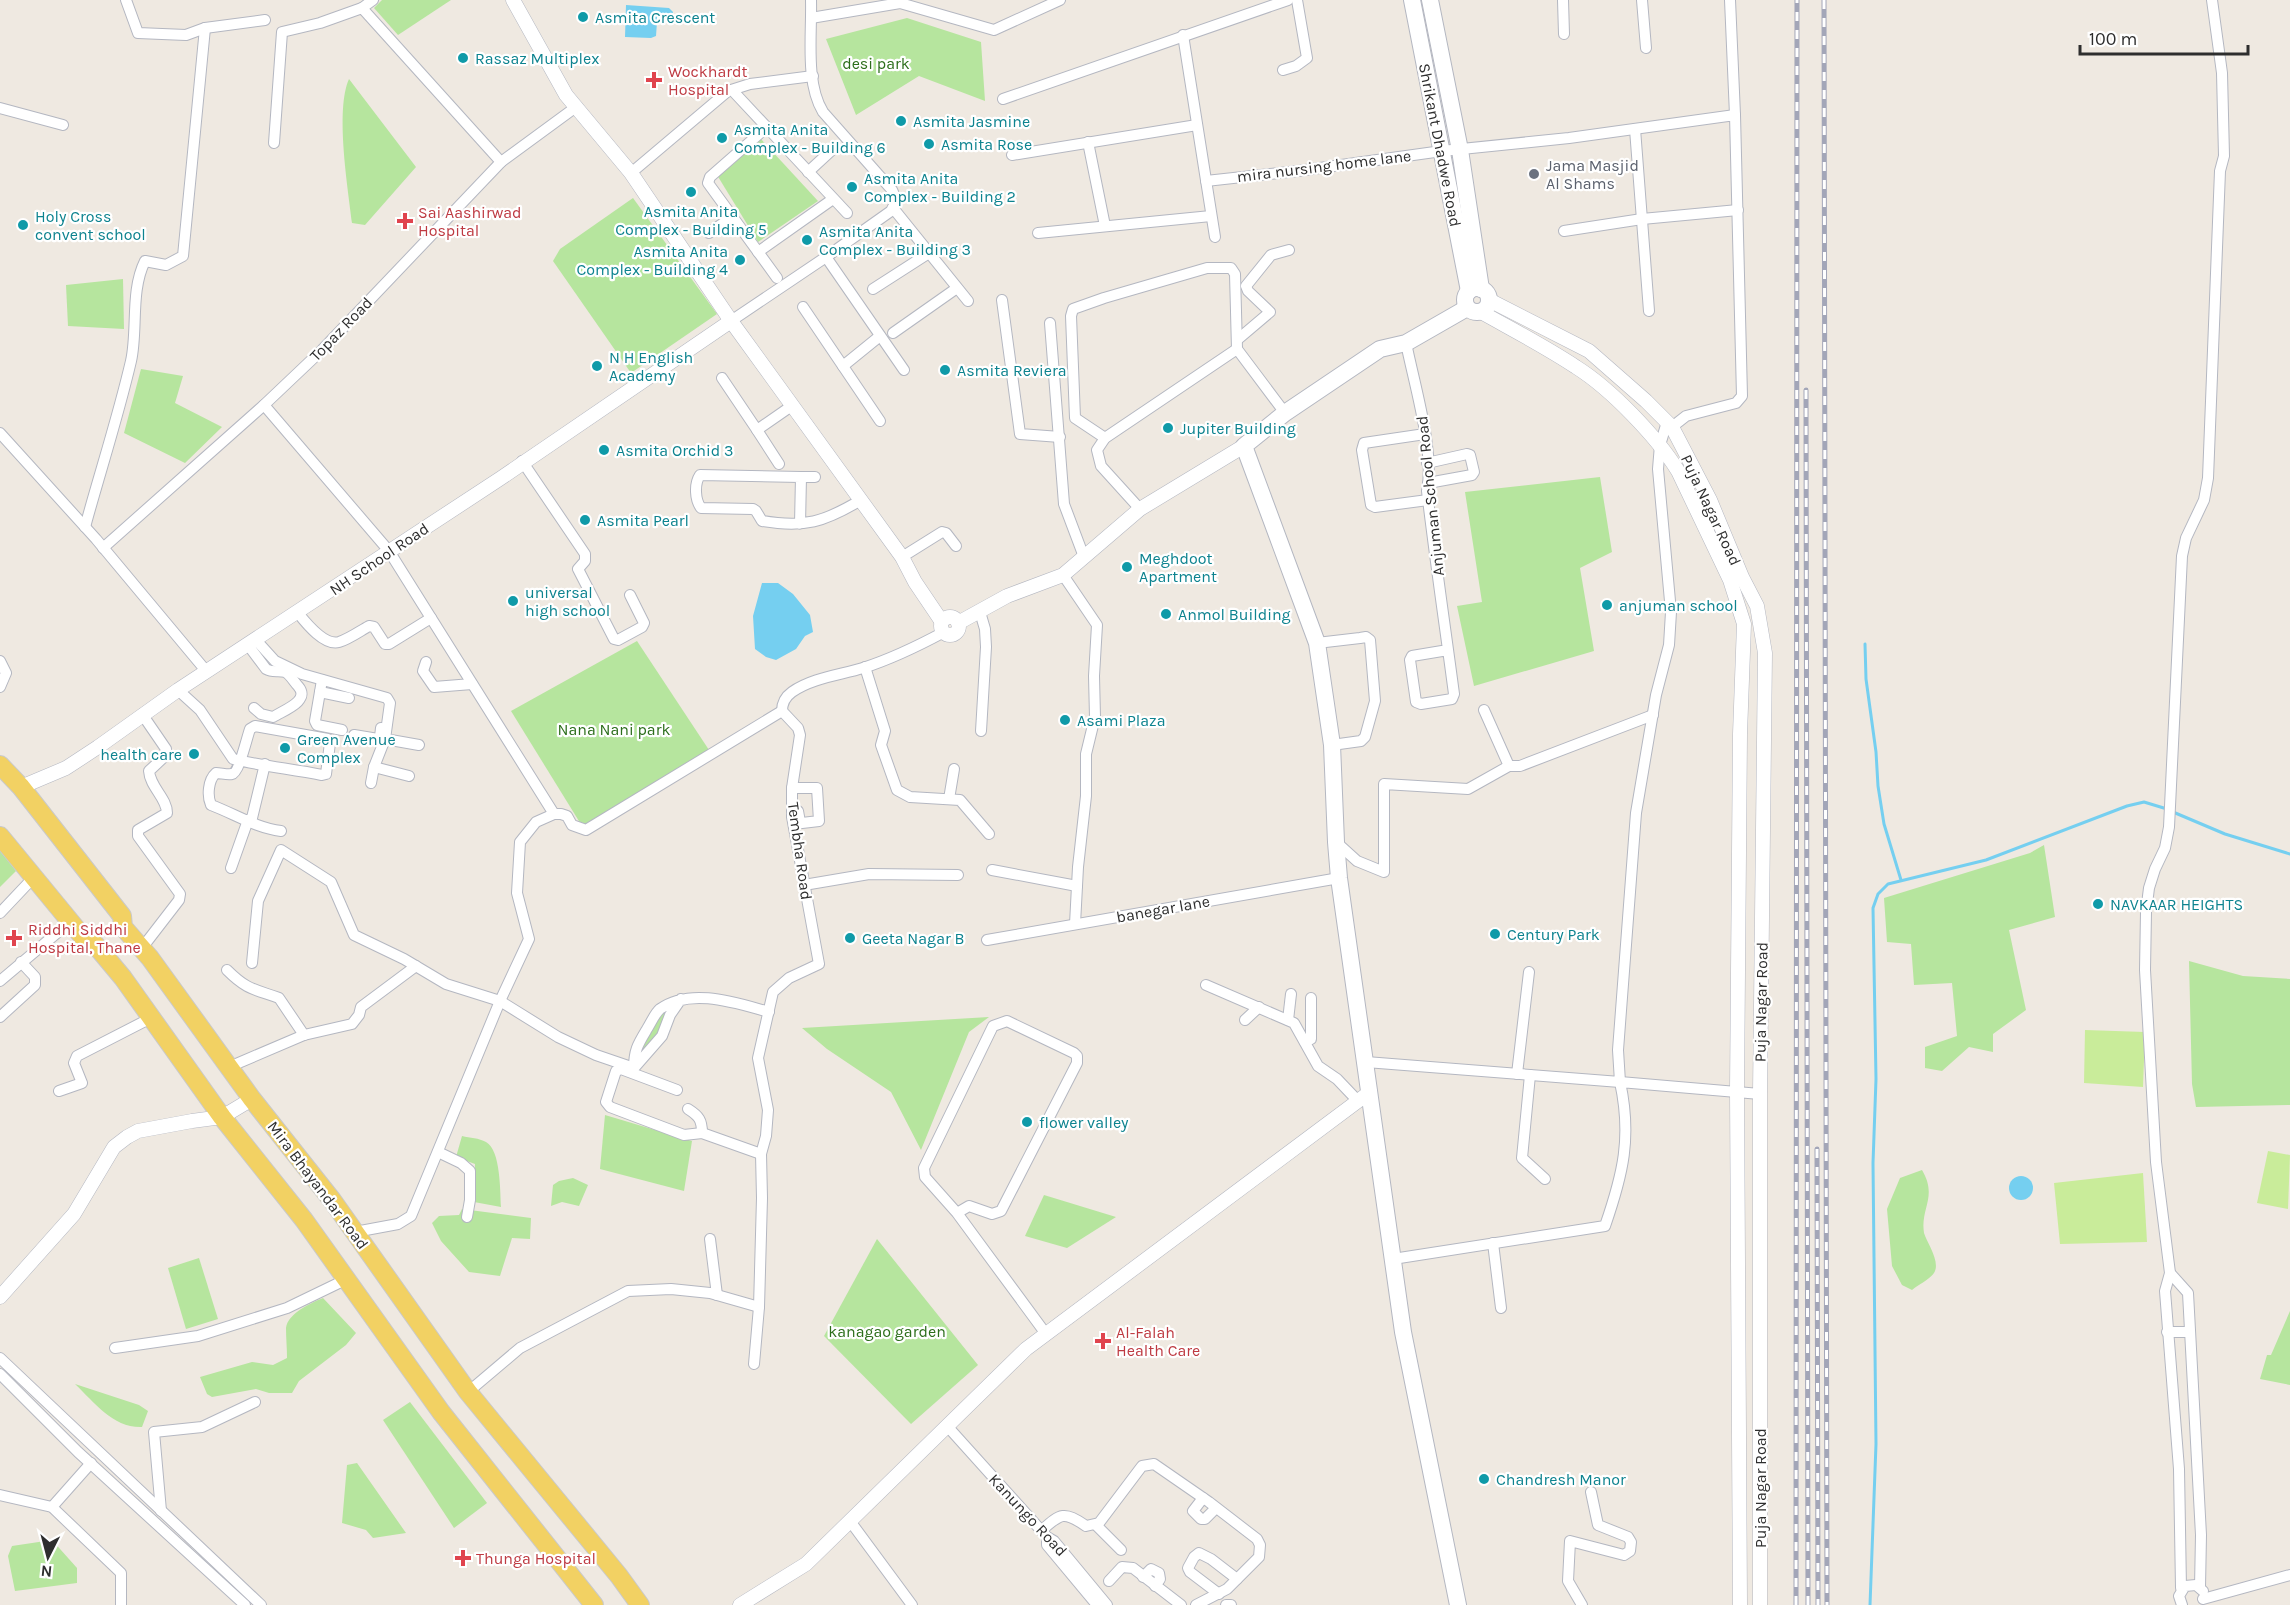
<svg xmlns="http://www.w3.org/2000/svg" width="2290" height="1605" viewBox="0 0 2290 1605" font-family="Karla,sans-serif">
  <style>
    .green { fill: #b6e59e }
    .pitch { fill: #c9ec9a }
    .water { fill: #75cff0 }
    .lines { fill: none; stroke-linecap: round; stroke-linejoin: round }
    .stream { stroke: #75cff0; stroke-width: 3 }
    .minor-casing { stroke: #b4b7c1; stroke-width: 12 }
    .tertiary-casing { stroke: #b4b7c1; stroke-width: 15 }
    .secondary-casing { stroke: #b4b7c1; stroke-width: 18 }
    .primary-casing { stroke: #c9c9c9; stroke-width: 20 }
    .minor { stroke: #fff; stroke-width: 10 }
    .tertiary { stroke: #fff; stroke-width: 14 }
    .secondary { stroke: #fff; stroke-width: 16 }
    .primary { stroke: #f2d163; stroke-width: 18 }
    .rail-casing { stroke: #a3a6b8; stroke-width: 5 }
    .rail { stroke: #fff; stroke-width: 3; stroke-dasharray: 9; stroke-linecap: butt }
    .culture-dot { fill: #0f9aa8; stroke: #fff; stroke-width: 2 }
    .health-dot { fill: #e0444e; stroke: #fff; stroke-width: 2 }
    .worship-dot { fill: #6b7280; stroke: #fff; stroke-width: 2 }
    .labels { text-anchor: middle; dominant-baseline: central; stroke-width: 4.5; stroke-linejoin: round; paint-order: stroke }
    .culture-label { font-size: 16px; fill: #0d838f; stroke: #fff; text-anchor: start }
    .park-label { font-size: 16px; fill: #2c6e1b; stroke: #fff }
    .health-label { font-size: 16px; fill: #be3a42; stroke: #fff; text-anchor: start }
    .street-label { font-size: 16px; fill: #2e2e2e; stroke: #fff }
    .worship-label { font-size: 16px; fill: #5b616d; stroke: #fff; text-anchor: start }
  </style>
  <rect width="100%" height="100%" fill="#efe9e1"/>
  <g class="green">
    <path d="M382,0H451L398,35L374,8Z"/>
    <path d="M907,18L981,42L985,101L919,76L856,115L826,39Z"/>
    <path d="M349,79L416,167L365,225L352,223C348,188 335,110 349,79Z"/>
    <path d="M760,138L818,201L758,242L717,175Z"/>
    <path d="M633,198L717,314L631,373L553,261L560,249Z"/>
    <path d="M123,279L124,329L68,326L66,285Z"/>
    <path d="M141,369L183,376L175,403L222,427L185,463L124,433Z"/>
    <path d="M1600,477L1612,552L1580,568L1594,651L1474,686L1457,606L1482,602L1465,492Z"/>
    <path d="M637,641L709,750L582,826L511,711Z"/>
    <path d="M2044,845L2055,917L2009,930L2026,1010L1993,1034V1052L1969,1047L1942,1071L1925,1068V1047L1957,1036L1952,983L1914,985L1911,944L1887,942L1884,898L2030,853Z"/>
    <path d="M0,851L16,871L0,887Z"/>
    <path d="M2189,961L2243,976L2290,979V1105L2196,1107L2192,1084Z"/>
    <path d="M681,999L662,1036L634,1068L659,1010Z"/>
    <path d="M989,1017L969,1032L921,1150L891,1092L827,1049L802,1028Z"/>
    <path d="M605,1115L692,1141L684,1191L600,1169Z"/>
    <path d="M462,1136C470,1138 479,1138 486,1142C501,1150 500,1192 501,1207L474,1202L475,1164L456,1157Z"/>
    <path d="M1922,1170C1938,1197 1920,1208 1924,1233C1927,1243 1941,1262 1934,1273C1930,1279 1918,1285 1912,1290L1902,1285L1892,1266L1887,1209L1900,1178Z"/>
    <path d="M573,1178L588,1185L579,1206L562,1202L551,1206L553,1185L559,1181Z"/>
    <path d="M1044,1195L1116,1217L1067,1248L1025,1236Z"/>
    <path d="M462,1209L531,1218L530,1239L512,1238L500,1276L469,1272L441,1241L432,1223L439,1216L459,1215Z"/>
    <path d="M877,1239L978,1365L911,1424L824,1336Z"/>
    <path d="M199,1258L218,1319L186,1329L168,1268Z"/>
    <path d="M323,1298L356,1333L346,1345L299,1381L292,1393H269L256,1389L212,1397L207,1394L200,1377L252,1362L273,1365L287,1358C287,1348 286,1338 286,1328C288,1313 311,1303 323,1298Z"/>
    <path d="M2290,1311V1385L2260,1379L2267,1355H2271Z"/>
    <path d="M75,1384L139,1405L148,1411L142,1427C113,1428 95,1403 75,1384Z"/>
    <path d="M410,1402L487,1503L454,1528L383,1420Z"/>
    <path d="M357,1463L406,1533L373,1538L366,1530L342,1523L347,1465Z"/>
    <path d="M52,1540L77,1568V1583L15,1591L8,1556L12,1546Z"/>
  </g>
  <g class="pitch">
    <path d="M2085,1030L2145,1032L2143,1087L2084,1083Z"/>
    <path d="M2268,1151L2290,1155L2288,1209L2257,1203Z"/>
    <path d="M2143,1173L2147,1242L2060,1244L2054,1183Z"/>
  </g>
  <g class="water">
    <path d="M626,5L669,8L673,12L671,21L657,22L656,36L651,38L625,37Z"/>
    <path d="M762,583H778L793,594L810,615L813,632L805,636L796,649L776,660L766,657L755,649L753,616Z"/>
    <circle cx="2021" cy="1188" r="12"/>
  </g>
  <g class="lines">
    <g class="stream">
      <path d="M1865,644L1866,679L1876,752L1878,786L1884,824L1901,880"/>
      <path d="M2173,812L2225,834L2290,854"/>
      <path d="M1870,1605L1876,1444L1873,1163L1876,1079L1873,908L1878,894L1888,884L1986,860L2127,806L2144,802L2167,809"/>
    </g>
    <defs>
      <g id="minor">
        <path d="M126,0L138,33L186,35L205,28L265,20"/>
        <path d="M1563,0L1564,34"/>
        <path d="M1642,0L1646,48"/>
        <path d="M1730,0L1735,115"/>
        <path d="M362,8L373,0"/>
        <path d="M811,18L900,3L994,30L1060,0"/>
        <path d="M1183,35L1215,237"/>
        <path d="M1283,70L1296,66L1307,58L1297,0"/>
        <path d="M732,90L847,213"/>
        <path d="M1003,99L1288,0"/>
        <path d="M0,108L63,125"/>
        <path d="M767,127L710,177L708,183L777,278"/>
        <path d="M1635,129L1649,311"/>
        <path d="M1088,142L1105,226"/>
        <path d="M274,143L282,32L320,23L362,8L501,162"/>
        <path d="M1012,155L1197,125"/>
        <path d="M808,172L834,148"/>
        <path d="M631,173L728,91L750,84L813,76"/>
        <path d="M1206,181L1298,171L1442,151L1569,138L1735,115L1742,396L1736,403L1686,416L1672,427"/>
        <path d="M893,208L968,301"/>
        <path d="M1564,231L1642,219L1738,210"/>
        <path d="M709,233L732,217"/>
        <path d="M1038,233L1211,216"/>
        <path d="M758,252L833,199"/>
        <path d="M826,257L904,370"/>
        <path d="M873,289L929,253"/>
        <path d="M1002,300L1020,434L1060,437"/>
        <path d="M803,307L880,421"/>
        <path d="M731,321L826,257L891,211C896,203 896,198 892,190L823,112C805,83 812,34 811,0"/>
        <path d="M1050,323L1064,504L1084,557"/>
        <path d="M893,333L957,288"/>
        <path d="M1237,340L1270,312L1248,291L1246,286L1271,255L1289,250"/>
        <path d="M1406,343C1414,383 1435,452 1427,491C1435,559 1445,626 1454,694L1452,699L1421,704L1416,702L1410,660L1412,656L1448,650"/>
        <path d="M843,366L880,336"/>
        <path d="M722,378L757,430L793,405"/>
        <path d="M264,405L389,551L554,814"/>
        <path d="M757,430L779,464"/>
        <path d="M0,433L96,539L207,672"/>
        <path d="M1425,434L1364,443L1362,450L1371,505L1375,507L1428,500"/>
        <path d="M1105,438L1075,418L1071,316L1073,309L1104,298L1207,268H1231L1235,274L1237,349"/>
        <path d="M522,461L585,554V561L578,569L614,639L618,640L642,627L644,623L630,595"/>
        <path d="M1427,463L1467,454L1470,455L1474,472L1472,475L1428,483"/>
        <path d="M801,477H815"/>
        <path d="M1140,509L1101,466L1097,450L1105,438L1237,349L1285,413"/>
        <path d="M800,524L801,477L700,475C694,484 695,500 701,508L753,509L756,511L762,521C805,528 824,522 861,500"/>
        <path d="M85,527C100,472 118,417 131,361C138,330 130,291 145,261L166,265L183,256L205,28"/>
        <path d="M103,548L264,405L322,350L501,162L576,107"/>
        <path d="M902,557L942,532L946,533L956,546"/>
        <path d="M1063,575L1097,625L1094,676L1095,717L1086,754V796L1078,867L1075,924"/>
        <path d="M980,612L985,629L986,647L981,731"/>
        <path d="M298,613C306,623 324,646 339,642C349,639 360,631 369,626L374,627L385,644H389L431,618"/>
        <path d="M256,640L275,661L302,674L387,698L390,703L385,739L374,767L371,783"/>
        <path d="M1317,643L1360,638L1366,637L1370,640L1375,701L1365,737L1361,741L1332,745"/>
        <path d="M248,645L266,669C273,673 278,670 285,672C290,674 294,682 298,686C311,701 284,710 273,717L261,714L254,708"/>
        <path d="M0,661L6,673L0,687"/>
        <path d="M426,662L423,671L434,687L472,684"/>
        <path d="M865,667L885,731L881,745L897,790L910,797L960,800L989,834"/>
        <path d="M322,680L315,721L317,725L342,730"/>
        <path d="M178,690L200,710L233,759C262,766 292,769 322,775L326,774L330,743L328,739L255,726L250,729C247,737 239,773 232,774C227,775 221,773 216,773C208,780 207,796 211,805C235,814 256,828 281,831"/>
        <path d="M320,692L349,698"/>
        <path d="M1484,710L1509,766H1520L1653,715"/>
        <path d="M354,735L378,739L380,737L381,728"/>
        <path d="M385,739L419,745"/>
        <path d="M374,767L409,776"/>
        <path d="M792,788H817L819,821L802,823L800,822L798,811"/>
        <path d="M949,799L954,769"/>
        <path d="M1336,842L1357,861L1384,872V784L1468,789L1509,766"/>
        <path d="M231,868L248,820L252,818L265,764"/>
        <path d="M992,870L1077,886"/>
        <path d="M804,885L869,874L958,875"/>
        <path d="M0,913L34,877"/>
        <path d="M987,940L1339,878"/>
        <path d="M142,948L179,900L180,894L138,836V830L167,813C167,798 150,787 149,771L165,756L166,749L142,714"/>
        <path d="M252,963L258,901L281,850L331,882L354,935L404,959L446,984L500,1001L558,1037L596,1055L634,1068"/>
        <path d="M227,970C247,990 254,989 279,998L304,1035"/>
        <path d="M0,981L70,922"/>
        <path d="M1206,985L1294,1023L1318,1066L1337,1079L1357,1100"/>
        <path d="M681,999L670,1015L662,1036L634,1068C634,1050 638,1044 647,1029C651,1023 655,1013 660,1009C691,987 736,1003 769,1012"/>
        <path d="M0,1017L35,985V977L21,962"/>
        <path d="M1245,1020L1259,1007"/>
        <path d="M1288,1020L1291,994"/>
        <path d="M1305,1042L1311,1039V998"/>
        <path d="M1366,1062L1620,1082L1618,1050L1636,813L1656,695L1669,645L1671,612L1658,469L1660,445L1667,422"/>
        <path d="M229,1067L304,1035L352,1024L359,1015L361,1007L416,966"/>
        <path d="M1517,1074L1529,972"/>
        <path d="M1530,1075L1522,1158L1545,1179"/>
        <path d="M677,1090L621,1069L616,1071L606,1102L610,1107L684,1135L702,1133L761,1154"/>
        <path d="M59,1091L82,1083L74,1063L77,1056L151,1018"/>
        <path d="M688,1109C699,1116 702,1120 702,1133"/>
        <path d="M438,1152L461,1163L470,1171V1200L467,1217"/>
        <path d="M957,1213L969,1206L992,1214L1001,1211L1077,1063V1056L1074,1053L1007,1021L993,1026L924,1168L925,1177L957,1213L1046,1334"/>
        <path d="M355,1232L398,1224L411,1216L500,1001L529,939L517,893L520,842L536,822L554,814H561L567,816L572,825L586,830L782,711"/>
        <path d="M710,1239L717,1295"/>
        <path d="M1493,1243L1501,1308"/>
        <path d="M1393,1259L1605,1226C1623,1174 1632,1137 1620,1082L1760,1094"/>
        <path d="M2170,1273L2188,1293L2201,1535L2200,1587"/>
        <path d="M2167,1332H2190"/>
        <path d="M115,1348L198,1336L287,1308L347,1279"/>
        <path d="M0,1358L261,1605"/>
        <path d="M754,1364L759,1307L762,1198L761,1154L766,1136L768,1110L758,1058L773,992L789,978L819,964L792,817V788L800,735L798,728L782,711C782,703 785,697 792,692C812,678 840,675 863,668C891,659 918,646 944,632"/>
        <path d="M0,1374L78,1452L245,1605"/>
        <path d="M468,1392L520,1348L628,1291L671,1289L710,1293L759,1307"/>
        <path d="M948,1427L1047,1537L1054,1541L1107,1605"/>
        <path d="M0,1495L52,1507L121,1573V1605"/>
        <path d="M1203,1498L1193,1511L1201,1519H1205L1216,1508"/>
        <path d="M52,1507L91,1463"/>
        <path d="M161,1511L154,1432L202,1427L255,1402"/>
        <path d="M850,1521L912,1605"/>
        <path d="M1096,1525L1121,1550"/>
        <path d="M1042,1530C1061,1513 1064,1511 1086,1526L1099,1523L1142,1466L1154,1464L1209,1502L1257,1539L1260,1545L1259,1557L1227,1589L1196,1605"/>
        <path d="M1047,1537V1545L1097,1605"/>
        <path d="M1143,1577L1151,1569L1159,1573L1160,1579L1155,1586"/>
        <path d="M1109,1581L1122,1567L1133,1568L1181,1605"/>
        <path d="M2181,1588L2179,1469L2165,1291L2170,1273L2156,1162L2145,970L2146,912L2149,888L2155,869L2165,848L2169,827L2182,556L2186,538L2204,500L2208,478L2220,171L2224,156L2222,73L2212,0"/>
        <path d="M1219,1594L1190,1572L1188,1568L1194,1557L1199,1553L1211,1559L1237,1579"/>
        <path d="M2203,1599L2290,1575"/>
        <path d="M1226,1605H1231"/>
        <path d="M1582,1605L1568,1581L1570,1541L1624,1555L1630,1551L1631,1542L1628,1537L1598,1525L1591,1492"/>
        <path d="M2182,1605L2179,1596L2185,1586L2196,1585L2203,1591"/>
      </g>
      <g id="tertiary">
        <path d="M513,0L566,95L631,173L731,321L902,557L915,582L942,622"/>
        <path d="M1489,300L1589,351L1646,401L1672,427L1710,500L1742,577L1757,606L1765,653L1760,1094V1605"/>
        <path d="M1481,312C1513,330 1546,347 1576,367C1611,389 1657,437 1678,471L1730,580L1744,624L1740,734L1737,1091L1740,1605"/>
        <circle cx="950" cy="626" r="9"/>
        <path d="M958,623L1007,596L1063,575L1140,509L1244,446"/>
        <path d="M21,787L66,768L98,747L178,690L501,478L731,321"/>
        <path d="M0,1297L74,1214L114,1147L127,1137L138,1131L192,1121L222,1117L252,1099"/>
        <path d="M740,1605L806,1564L1026,1349L1370,1092"/>
      </g>
      <g id="secondary">
        <path d="M1412,0L1469,291"/>
        <path d="M1430,0L1460,150L1481,289"/>
        <circle cx="1477" cy="300" r="12"/>
        <path d="M1458,1605L1403,1332L1339,878L1336,842L1332,745L1317,643L1244,446L1285,413L1380,349L1406,343L1467,308"/>
      </g>
      <g id="primary">
        <path d="M0,765L21,787L122,916L123,927L150,958L252,1099L332,1200L468,1392L619,1576L640,1605"/>
        <path d="M0,836L83,937L93,942L123,978L222,1117L304,1220L441,1412L594,1605"/>
      </g>
    </defs>
    <use href="#minor" class="minor-casing"/>
    <use href="#tertiary" class="tertiary-casing"/>
    <use href="#secondary" class="secondary-casing"/>
    <use href="#primary" class="primary-casing"/>
    <use href="#minor" class="minor"/>
    <use href="#tertiary" class="tertiary"/>
    <use href="#secondary" class="secondary"/>
    <use href="#primary" class="primary"/>
    <defs>
      <g id="rail">
        <path d="M1824,0L1827,1605"/>
        <path d="M1806,390L1808,1605"/>
        <path d="M1817,1149L1818,1605"/>
        <path d="M1796,1605L1797,0"/>
      </g>
    </defs>
    <use href="#rail" class="rail-casing"/>
    <use href="#rail" class="rail"/>
  </g>
  <g class="culture-dot">
    <circle cx="583" cy="17" r="6"/>
    <circle cx="463" cy="58" r="6"/>
    <circle cx="901" cy="121" r="6"/>
    <circle cx="722" cy="138" r="6"/>
    <circle cx="929" cy="144" r="6"/>
    <circle cx="852" cy="187" r="6"/>
    <circle cx="691" cy="192" r="6"/>
    <circle cx="23" cy="225" r="6"/>
    <circle cx="807" cy="240" r="6"/>
    <circle cx="740" cy="260" r="6"/>
    <circle cx="597" cy="366" r="6"/>
    <circle cx="945" cy="370" r="6"/>
    <circle cx="1168" cy="428" r="6"/>
    <circle cx="604" cy="450" r="6"/>
    <circle cx="585" cy="520" r="6"/>
    <circle cx="1127" cy="567" r="6"/>
    <circle cx="513" cy="601" r="6"/>
    <circle cx="1607" cy="605" r="6"/>
    <circle cx="1166" cy="614" r="6"/>
    <circle cx="1065" cy="720" r="6"/>
    <circle cx="285" cy="748" r="6"/>
    <circle cx="194" cy="754" r="6"/>
    <circle cx="2098" cy="904" r="6"/>
    <circle cx="1495" cy="934" r="6"/>
    <circle cx="850" cy="938" r="6"/>
    <circle cx="1027" cy="1122" r="6"/>
    <circle cx="1484" cy="1479" r="6"/>
  </g>
  <g class="health-dot">
    <path d="M651 71h6v6h6v6h-6v6h-6v-6h-6v-6h6z"/>
    <path d="M402 212h6v6h6v6h-6v6h-6v-6h-6v-6h6z"/>
    <path d="M11 929h6v6h6v6h-6v6h-6v-6h-6v-6h6z"/>
    <path d="M1100 1332h6v6h6v6h-6v6h-6v-6h-6v-6h6z"/>
    <path d="M460 1549h6v6h6v6h-6v6h-6v-6h-6v-6h6z"/>
  </g>
  <circle class="worship-dot" cx="1534" cy="174" r="6"/>
  <g class="labels">
    <g class="culture-label">
      <text x="595" y="17">Asmita Crescent</text>
      <text x="475" y="58">Rassaz Multiplex</text>
      <text x="913" y="121">Asmita Jasmine</text>
      <text x="734" y="129">Asmita Anita<tspan x="734" dy="18">Complex - Building 6</tspan></text>
      <text x="941" y="144">Asmita Rose</text>
      <text x="864" y="178">Asmita Anita<tspan x="864" dy="18">Complex - Building 2</tspan></text>
      <text x="691" y="211" text-anchor="middle">Asmita Anita<tspan x="691" dy="18">Complex - Building 5</tspan></text>
      <text x="35" y="216">Holy Cross<tspan x="35" dy="18">convent school</tspan></text>
      <text x="819" y="231">Asmita Anita<tspan x="819" dy="18">Complex - Building 3</tspan></text>
      <text x="728" y="251" text-anchor="end">Asmita Anita<tspan x="728" dy="18">Complex - Building 4</tspan></text>
      <text x="609" y="357">N H English<tspan x="609" dy="18">Academy</tspan></text>
      <text x="957" y="370">Asmita Reviera</text>
      <text x="1180" y="428">Jupiter Building</text>
      <text x="616" y="450">Asmita Orchid 3</text>
      <text x="597" y="520">Asmita Pearl</text>
      <text x="1139" y="558">Meghdoot<tspan x="1139" dy="18">Apartment</tspan></text>
      <text x="525" y="592">universal<tspan x="525" dy="18">high school</tspan></text>
      <text x="1619" y="605">anjuman school</text>
      <text x="1178" y="614">Anmol Building</text>
      <text x="1077" y="720">Asami Plaza</text>
      <text x="297" y="739">Green Avenue<tspan x="297" dy="18">Complex</tspan></text>
      <text x="182" y="754" text-anchor="end">health care</text>
      <text x="2110" y="904">NAVKAAR HEIGHTS</text>
      <text x="1507" y="934">Century Park</text>
      <text x="862" y="938">Geeta Nagar B</text>
      <text x="1039" y="1122">flower valley</text>
      <text x="1496" y="1479">Chandresh Manor</text>
    </g>
    <g class="park-label">
      <text x="876" y="63">desi park</text>
      <text x="614" y="729">Nana Nani park</text>
      <text x="887" y="1331">kanagao garden</text>
    </g>
    <g class="health-label">
      <text x="668" y="71">Wockhardt<tspan x="668" dy="18">Hospital</tspan></text>
      <text x="418" y="212">Sai Aashirwad<tspan x="418" dy="18">Hospital</tspan></text>
      <text x="28" y="929">Riddhi Siddhi<tspan x="28" dy="18">Hospital, Thane</tspan></text>
      <text x="1116" y="1332">Al-Falah<tspan x="1116" dy="18">Health Care</tspan></text>
      <text x="476" y="1558">Thunga Hospital</text>
    </g>
    <g class="street-label">
      <text transform="translate(1440 145) rotate(79)">Shrikant Dhadwe Road</text>
      <text transform="translate(1324 166) rotate(-7)">mira nursing home lane</text>
      <text transform="translate(341 329) rotate(-46)">Topaz Road</text>
      <text transform="translate(1430 496) rotate(-96)">Anjuman School Road</text>
      <text transform="translate(1711 510) rotate(65)">Puja Nagar Road</text>
      <text transform="translate(379 559) rotate(-34)">NH School Road</text>
      <text transform="translate(800 851) rotate(82)">Tembha Road</text>
      <text transform="translate(1163 909) rotate(-10)">banegar lane</text>
      <text transform="translate(1761 1002) rotate(-89)">Puja Nagar Road</text>
      <text transform="translate(318 1185) rotate(53)">Mira Bhayandar Road</text>
      <text transform="translate(1760 1488) rotate(-90)">Puja Nagar Road</text>
      <text transform="translate(1028 1515) rotate(47)">Kanungo Road</text>
    </g>
    <g class="worship-label">
      <text x="1546" y="165">Jama Masjid<tspan x="1546" dy="18">Al Shams</tspan></text>
    </g>
  </g>
  <g transform="translate(48 1557) rotate(186)" stroke="#ffffff" stroke-width="4.5" paint-order="stroke">
  <path d="M0-4.5L10 22L0 15L-10 22Z" fill="#2e2e2e"/>
  <text y="-9" font-size="16" font-weight="bold" text-anchor="middle" fill="#2e2e2e">N</text>
  </g>
  <path d="M2080 45v9h168v-9" fill="none" stroke="#2e2e2e" stroke-width="3"/>
  <text x="2089" y="45" font-size="18" fill="#2e2e2e" stroke="#ffffff" stroke-width="4.5" paint-order="stroke">100 m</text>
</svg>
